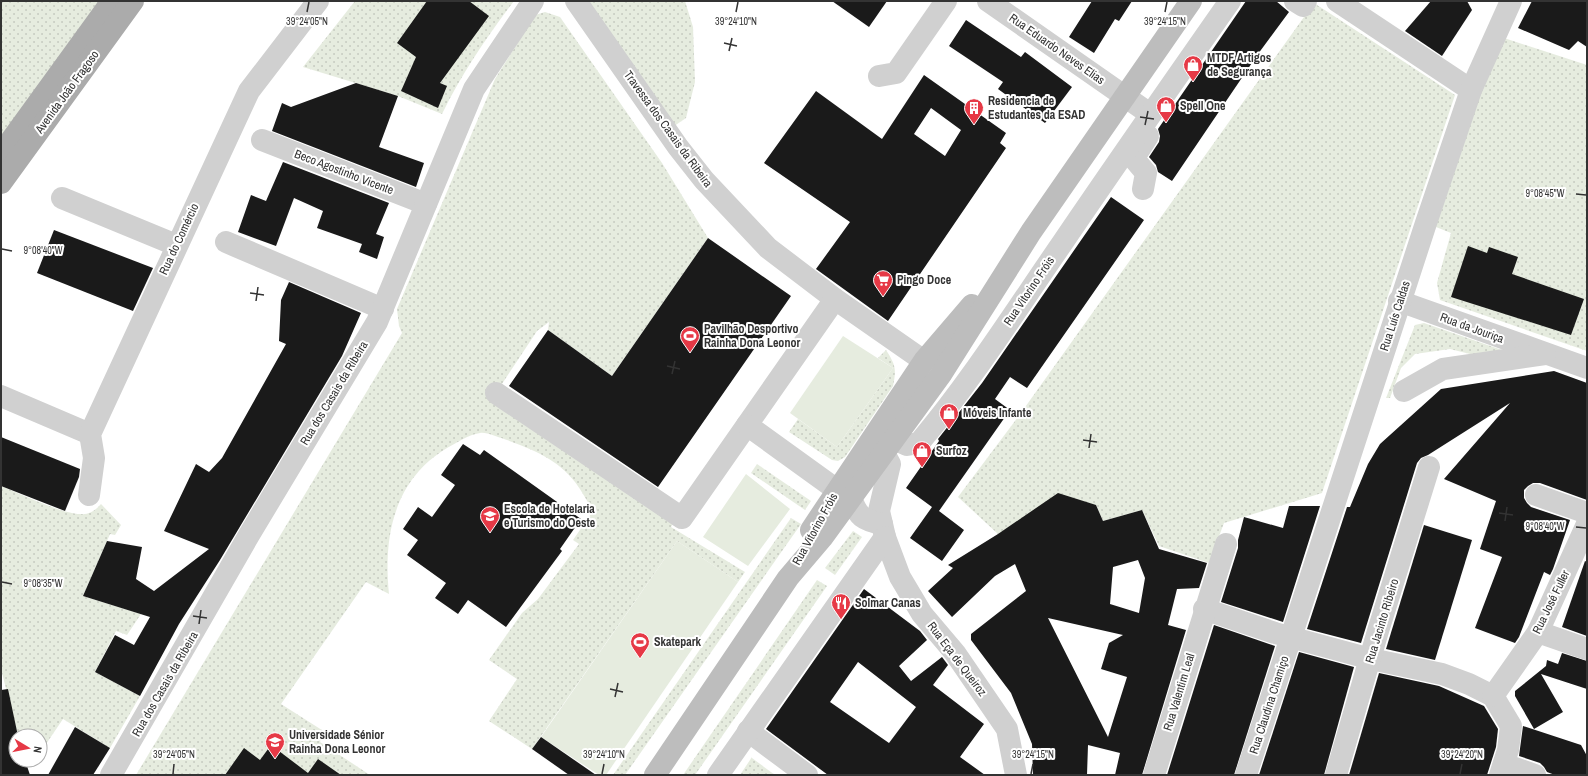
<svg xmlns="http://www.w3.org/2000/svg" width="1588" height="776" viewBox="0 0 1588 776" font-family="'Archivo Narrow',sans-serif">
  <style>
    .grass { fill: url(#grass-dots) }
    .pitch { fill: #e6ecdf }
    .building { fill: #1a1a1a; fill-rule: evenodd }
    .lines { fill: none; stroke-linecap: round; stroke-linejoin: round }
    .street { stroke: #d0d0d0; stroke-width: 22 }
    .secondary { stroke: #bdbdbd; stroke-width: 22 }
    .primary { stroke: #ababab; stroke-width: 22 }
    .ticks { fill: none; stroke: #333; stroke-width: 1.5 }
    .labels { text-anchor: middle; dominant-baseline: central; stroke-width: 4; stroke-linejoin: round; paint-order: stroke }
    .street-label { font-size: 12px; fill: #333; stroke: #fff }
    .poi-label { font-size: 12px; font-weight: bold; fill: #333; stroke: #fff; text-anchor: start }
    .ticks-label { font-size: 10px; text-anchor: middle; fill: #333; stroke: #fff; stroke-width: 4; stroke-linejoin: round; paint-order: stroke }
  </style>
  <defs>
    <pattern id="grass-dots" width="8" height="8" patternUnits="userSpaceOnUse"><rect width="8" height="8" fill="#e6ecdf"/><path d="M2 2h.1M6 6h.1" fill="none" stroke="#c6cbc0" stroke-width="1.8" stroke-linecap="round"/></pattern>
  </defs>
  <rect width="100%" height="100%" fill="#fff"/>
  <g class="grass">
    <path d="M1,1H111L1,154Z"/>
    <path d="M355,1H514C487,37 462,73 442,114L398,96L303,67Z"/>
    <path d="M576,1H685L693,27L695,82L686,118L667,131Z"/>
    <path d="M1314,3L1455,95L1322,493L1224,523L1209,563L1159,546L1142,510L1103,521L1096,505L998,534L958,497L1018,417Z"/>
    <path d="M545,12L560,17L662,163L708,238L612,376L548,330L549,322L537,331L496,393L674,522L671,527L745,572L738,582L677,541L532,749L489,721L517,679L489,660L522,613L538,599L579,544L573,540L593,511C587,501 582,491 575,482C558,459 530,448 504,439C497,437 487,432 480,433C468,435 458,442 447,448C394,480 383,536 389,594L366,582L281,704L325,732L320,742L370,775H136L402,333L399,326L397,309L495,79L535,15Z"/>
    <path d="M1504,38L1587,65V351L1440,300L1437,283L1451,233L1426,223Z"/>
    <path d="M1424,323L1502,350L1486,358L1450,349L1415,354L1401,368L1390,398H1386L1415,325Z"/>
    <path d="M886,350C895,364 897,369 893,386L845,457L838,461L832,460L789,432L798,419L837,447L893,368L878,358Z"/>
    <path d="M757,464L811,501L805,510L751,473Z"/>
    <path d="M1,486C19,493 62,514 80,514C89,515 95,511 101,504L121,525L115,535L110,534L83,596L141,614L127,635L116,631L95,672L140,696L110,748L63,719L42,750L40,747V736H18L1,669Z"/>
    <path d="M791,518L801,524L625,775H613Z"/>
    <path d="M853,531L862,537L835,575L825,568Z"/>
    <path d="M817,580L827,586L695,775H683Z"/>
    <path d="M752,757V758L775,775H740Z"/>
  </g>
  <g class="pitch">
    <path d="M843,336L893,368L837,447L790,413Z"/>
    <path d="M746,474L790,509L748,566L703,537Z"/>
    <path d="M677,541L738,582L606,775H599L541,737Z"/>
  </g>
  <g class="building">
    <path d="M427,1H469L489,16L440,83L447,86L438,108L401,91L416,57L397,43Z"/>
    <path d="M832,1H887L869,27Z"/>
    <path d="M1092,1H1132L1119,21L1115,19L1094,53L1069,37Z"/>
    <path d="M1246,1H1276L1289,12L1258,54L1172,181L1158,172L1156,165L1149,157L1159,142L1160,136L1158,129Z"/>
    <path d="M1431,1H1467L1472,10L1442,56L1405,31Z"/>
    <path d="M1532,1H1587V47L1578,41L1569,50L1518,28Z"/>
    <path d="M966,20L1021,57L1025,52L1072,87L1045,123L998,89L1003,82L949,46Z"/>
    <path d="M924,75L1006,133L1000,143L1006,148L888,321L816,269L850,222L764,163L816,91L882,139ZM931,108L961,130L945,156L914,134Z"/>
    <path d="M356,83L398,96L379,147L424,163L416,187L272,131L282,103L291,107Z"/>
    <path d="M283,162L389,203L376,234L384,237L377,259L359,252L362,244L317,228L323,211L294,198L276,246L238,232L251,195L266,201Z"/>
    <path d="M1111,197L1144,220L1027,388L1010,377L995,399L1010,410L939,511L964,530L942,561L910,538L932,507L906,488L939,441L938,439L982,383Z"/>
    <path d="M54,230L153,268L133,311L37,273Z"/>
    <path d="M708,238L791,296L658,487L509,386L548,330L612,376Z"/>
    <path d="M1468,246L1487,253L1489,247L1518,257L1512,274L1584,299L1571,335L1451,297Z"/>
    <path d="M289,282L361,313L342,356L220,560L179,624L140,696L95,672L115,635L134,645L150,617L83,596L107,541L142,547L136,579L154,591L209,549L164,531L196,464L209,472L222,458L286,344L279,341L281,300Z"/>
    <path d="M1554,371L1587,383V500L1540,483H1533L1528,486L1524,490V498L1527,503L1531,507L1570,520L1553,569L1550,575L1544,572L1519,637L1515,643L1475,628L1502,557L1480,549L1496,501L1444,479L1510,403L1428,455L1421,458L1417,463L1361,643L1307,629L1347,507H1350L1368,464L1380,444L1441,389Z"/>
    <path d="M1,437L80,469L79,477L65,511L1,486Z"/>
    <path d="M463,444L480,455L484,450L581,519L560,549L562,551L506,627L468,600L458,614L435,598L446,583L407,555L418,540L403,529L418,507L432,517L455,485L441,475Z"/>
    <path d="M1058,493L1096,505L1103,521L1142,510L1159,549L1207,563L1199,588L1177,589L1168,625L1186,630L1142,775H1115L1120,753L1088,745L1087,775H1033L1032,744L1011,693L971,640V634L1026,591L1015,564L995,576L952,617L928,591L953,568L948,565L998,534ZM1138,560L1145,578L1139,613L1110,604L1113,567ZM1048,618L1123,635L1109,643L1101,669L1127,677L1108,737Z"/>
    <path d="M1289,506H1320L1283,622L1221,602L1238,548V540L1244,517L1283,528Z"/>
    <path d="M1424,525L1472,540L1435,660L1386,649Z"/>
    <path d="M1585,561L1587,562V636L1562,627Z"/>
    <path d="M864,589L920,631L927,640L899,666L911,681L942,657L948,665L933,685L984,724L960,757L985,775H828L766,729ZM858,662L916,707L889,743L830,702Z"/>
    <path d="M1214,625L1275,646L1234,775H1167Z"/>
    <path d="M1299,652L1354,667L1324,775H1259Z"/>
    <path d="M1562,653L1587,661V689L1541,674L1563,712L1534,729L1515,696V691L1546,666L1547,660L1558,664Z"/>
    <path d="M1379,673L1439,686L1484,706L1498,729L1496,747L1487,775H1349Z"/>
    <path d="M8,689L18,736H16V760H25L30,775H1V690Z"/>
    <path d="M1523,726L1581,745L1587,756V775H1555L1547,772L1544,767L1540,763L1519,756Z"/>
    <path d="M75,727L110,748L93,775H48Z"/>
    <path d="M541,737L596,775H569L532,749Z"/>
    <path d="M271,745L308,773L318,759L341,775H225L244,748L260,760Z"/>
  </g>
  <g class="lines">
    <g class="street">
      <path d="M576,1L678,147L704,180L768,248L835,299L924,361"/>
      <path d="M988,1L1150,114"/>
      <path d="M1295,1L1303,6L1306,1"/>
      <path d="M1337,1L1471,90"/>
      <path d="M879,76L896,73L946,1"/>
      <path d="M262,140L426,204"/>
      <path d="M1143,189L1146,173L1135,160L1137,153L1148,136"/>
      <path d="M62,198L176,245"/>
      <path d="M226,242L383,309"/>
      <path d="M1399,301L1587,368"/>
      <path d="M1404,391L1443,369L1545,354"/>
      <path d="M496,393L682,518L835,299"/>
      <path d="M1,396L90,434"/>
      <path d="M747,425L837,490"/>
      <path d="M894,439L907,445L919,443C972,380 1016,310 1063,242C1118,161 1174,81 1230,1"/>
      <path d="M884,453L890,464L879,511L885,537L900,577L922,614L955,653L1007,729L1016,775"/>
      <path d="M89,495L94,458L90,434L249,91L318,1"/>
      <path d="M1536,495L1587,513"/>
      <path d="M851,498C858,517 863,520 882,524"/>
      <path d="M1204,609L1275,633L1371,659L1442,674L1469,684L1493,696L1511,726L1508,750L1500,775"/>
      <path d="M1538,632L1587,649"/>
      <path d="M1493,696L1538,632L1587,524"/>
      <path d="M748,731L807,775"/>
      <path d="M1504,764L1535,775"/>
      <path d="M111,775L249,535L377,322L474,89L533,1"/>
      <path d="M718,775L885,537"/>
      <path d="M1154,775L1226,544"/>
      <path d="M1246,775L1426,223L1471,90L1511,1"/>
      <path d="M1336,775L1378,631L1429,467"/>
    </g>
    <g class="secondary">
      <path d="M811,530L924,361L972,305"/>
      <path d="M655,775L788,578L822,538L942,373L1031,232L1191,1"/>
    </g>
    <g class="primary">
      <path d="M1,154L112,1"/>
      <path d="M1,183L133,1"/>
    </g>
  </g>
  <path class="ticks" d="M307,12L309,2M736,12L738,2M1165,12L1167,2M724,43L737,46M729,51L732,38M1140,117L1154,119M1145,125L1148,111M1576,194L1586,195M2,249L12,251M250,293L264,295M256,301L258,287M667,366L680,369M672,374L675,361M1083,440L1097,442M1089,448L1091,434M1499,513L1513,515M1505,521L1507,507M1576,527L1586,528M2,582L12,584M193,616L207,618M199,624L201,610M610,689L623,692M615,697L618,683M173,774L174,764M602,774L604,764M1031,774L1033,764M1460,774L1462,764"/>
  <defs>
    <symbol id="shop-pin" viewBox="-11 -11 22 30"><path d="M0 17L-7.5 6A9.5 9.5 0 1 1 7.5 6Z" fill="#e63946" stroke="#fff"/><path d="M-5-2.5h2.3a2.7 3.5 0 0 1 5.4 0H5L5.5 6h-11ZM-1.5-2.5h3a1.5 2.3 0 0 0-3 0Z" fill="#fff"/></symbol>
    <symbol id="building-pin" viewBox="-11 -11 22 30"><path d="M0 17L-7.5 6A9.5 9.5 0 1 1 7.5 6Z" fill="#e63946" stroke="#fff"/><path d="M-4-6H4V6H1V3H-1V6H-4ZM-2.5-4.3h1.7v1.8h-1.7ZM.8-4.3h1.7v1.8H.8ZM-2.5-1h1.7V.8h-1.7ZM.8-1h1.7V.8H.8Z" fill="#fff"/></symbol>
    <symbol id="supermarket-pin" viewBox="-11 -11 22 30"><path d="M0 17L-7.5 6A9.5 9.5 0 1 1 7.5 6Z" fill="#e63946" stroke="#fff"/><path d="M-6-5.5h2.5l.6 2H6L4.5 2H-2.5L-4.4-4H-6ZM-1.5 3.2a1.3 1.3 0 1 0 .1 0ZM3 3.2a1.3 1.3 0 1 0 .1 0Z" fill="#fff"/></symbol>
    <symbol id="stadium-pin" viewBox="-11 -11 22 30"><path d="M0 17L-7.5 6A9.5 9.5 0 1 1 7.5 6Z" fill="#e63946" stroke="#fff"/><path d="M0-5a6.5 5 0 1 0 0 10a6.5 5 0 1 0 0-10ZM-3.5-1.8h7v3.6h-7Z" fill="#fff"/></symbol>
    <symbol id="school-pin" viewBox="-11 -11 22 30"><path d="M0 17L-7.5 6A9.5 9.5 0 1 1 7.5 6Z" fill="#e63946" stroke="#fff"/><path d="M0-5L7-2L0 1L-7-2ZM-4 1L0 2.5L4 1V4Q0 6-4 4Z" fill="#fff"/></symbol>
    <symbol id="restaurant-pin" viewBox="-11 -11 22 30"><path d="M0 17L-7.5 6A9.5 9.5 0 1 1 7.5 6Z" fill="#e63946" stroke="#fff"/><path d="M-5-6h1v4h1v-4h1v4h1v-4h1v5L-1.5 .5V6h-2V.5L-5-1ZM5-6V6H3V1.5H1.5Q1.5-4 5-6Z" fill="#fff"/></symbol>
  </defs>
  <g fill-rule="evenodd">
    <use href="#shop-pin" x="1182" y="54" width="22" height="30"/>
    <use href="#shop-pin" x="1155" y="95" width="22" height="30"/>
    <use href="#building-pin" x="963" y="97" width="22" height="30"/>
    <use href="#supermarket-pin" x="872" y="269" width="22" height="30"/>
    <use href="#stadium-pin" x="679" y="325" width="22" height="30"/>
    <use href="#shop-pin" x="938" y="402" width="22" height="30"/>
    <use href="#shop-pin" x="911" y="440" width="22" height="30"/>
    <use href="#school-pin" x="479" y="505" width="22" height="30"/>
    <use href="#restaurant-pin" x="830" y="592" width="22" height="30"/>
    <use href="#stadium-pin" x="629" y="631" width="22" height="30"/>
    <use href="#school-pin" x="264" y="731" width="22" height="30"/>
  </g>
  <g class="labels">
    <g class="street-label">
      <text transform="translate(1057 49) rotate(35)">Rua Eduardo Neves Elias</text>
      <text transform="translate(67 92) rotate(-54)">Avenida João Fragoso</text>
      <text transform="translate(668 129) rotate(54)">Travessa dos Casais da Ribeira</text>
      <text transform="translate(344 172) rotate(21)">Beco Agostinho Vicente</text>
      <text transform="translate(179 239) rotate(-65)">Rua do Comércio</text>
      <text transform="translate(1029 291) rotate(-56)">Rua Vitorino Fróis</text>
      <text transform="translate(1395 316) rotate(-72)">Rua Luís Caldas</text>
      <text transform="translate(1472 328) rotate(20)">Rua da Jouriça</text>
      <text transform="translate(334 393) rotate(-59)">Rua dos Casais da Ribeira</text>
      <text transform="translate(815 529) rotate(-61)">Rua Vitorino Fróis</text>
      <text transform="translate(1551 602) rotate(-64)">Rua José Fuller</text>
      <text transform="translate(1382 621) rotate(-73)">Rua Jacinto Ribeiro</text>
      <text transform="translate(957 659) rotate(53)">Rua Eça de Queiroz</text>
      <text transform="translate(165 684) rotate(-60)">Rua dos Casais da Ribeira</text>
      <text transform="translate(1179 692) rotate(-73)">Rua Valentim Leal</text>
      <text transform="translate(1269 705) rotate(-72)">Rua Claudina Chamiço</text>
    </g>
    <g class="poi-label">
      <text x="1207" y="58">MTDF Artigos<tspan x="1207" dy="14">de Segurança</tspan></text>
      <text x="988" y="101">Residencia de<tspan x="988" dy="14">Estudantes da ESAD</tspan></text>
      <text x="1180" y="106">Spell One</text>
      <text x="897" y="280">Pingo Doce</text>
      <text x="704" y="329">Pavilhão Desportivo<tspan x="704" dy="14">Rainha Dona Leonor</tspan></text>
      <text x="963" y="413">Móveis Infante</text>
      <text x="936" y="451">Surfoz</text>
      <text x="504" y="509">Escola de Hotelaria<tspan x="504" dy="14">e Turismo do Oeste</tspan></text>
      <text x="855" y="603">Solmar Canas</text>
      <text x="654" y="642">Skatepark</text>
      <text x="289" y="735">Universidade Sénior<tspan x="289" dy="14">Rainha Dona Leonor</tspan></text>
    </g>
  </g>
  <g class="ticks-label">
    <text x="307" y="25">39°24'05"N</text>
    <text x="736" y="25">39°24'10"N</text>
    <text x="1165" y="25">39°24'15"N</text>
    <text x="1545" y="197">9°08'45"W</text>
    <text x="43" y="254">9°08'40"W</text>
    <text x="1545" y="530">9°08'40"W</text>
    <text x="43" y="587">9°08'35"W</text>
    <text x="174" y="758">39°24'05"N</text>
    <text x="604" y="758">39°24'10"N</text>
    <text x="1033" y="758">39°24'15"N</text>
    <text x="1462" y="758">39°24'20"N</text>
  </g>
  <rect width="1588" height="776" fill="none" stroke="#333333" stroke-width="4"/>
  <g transform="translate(28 748) rotate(100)"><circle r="19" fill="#ffffff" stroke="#adadad"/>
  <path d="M0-3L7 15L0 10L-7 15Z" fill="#e63946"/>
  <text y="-6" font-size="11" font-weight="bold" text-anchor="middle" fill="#333333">N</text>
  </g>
</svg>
